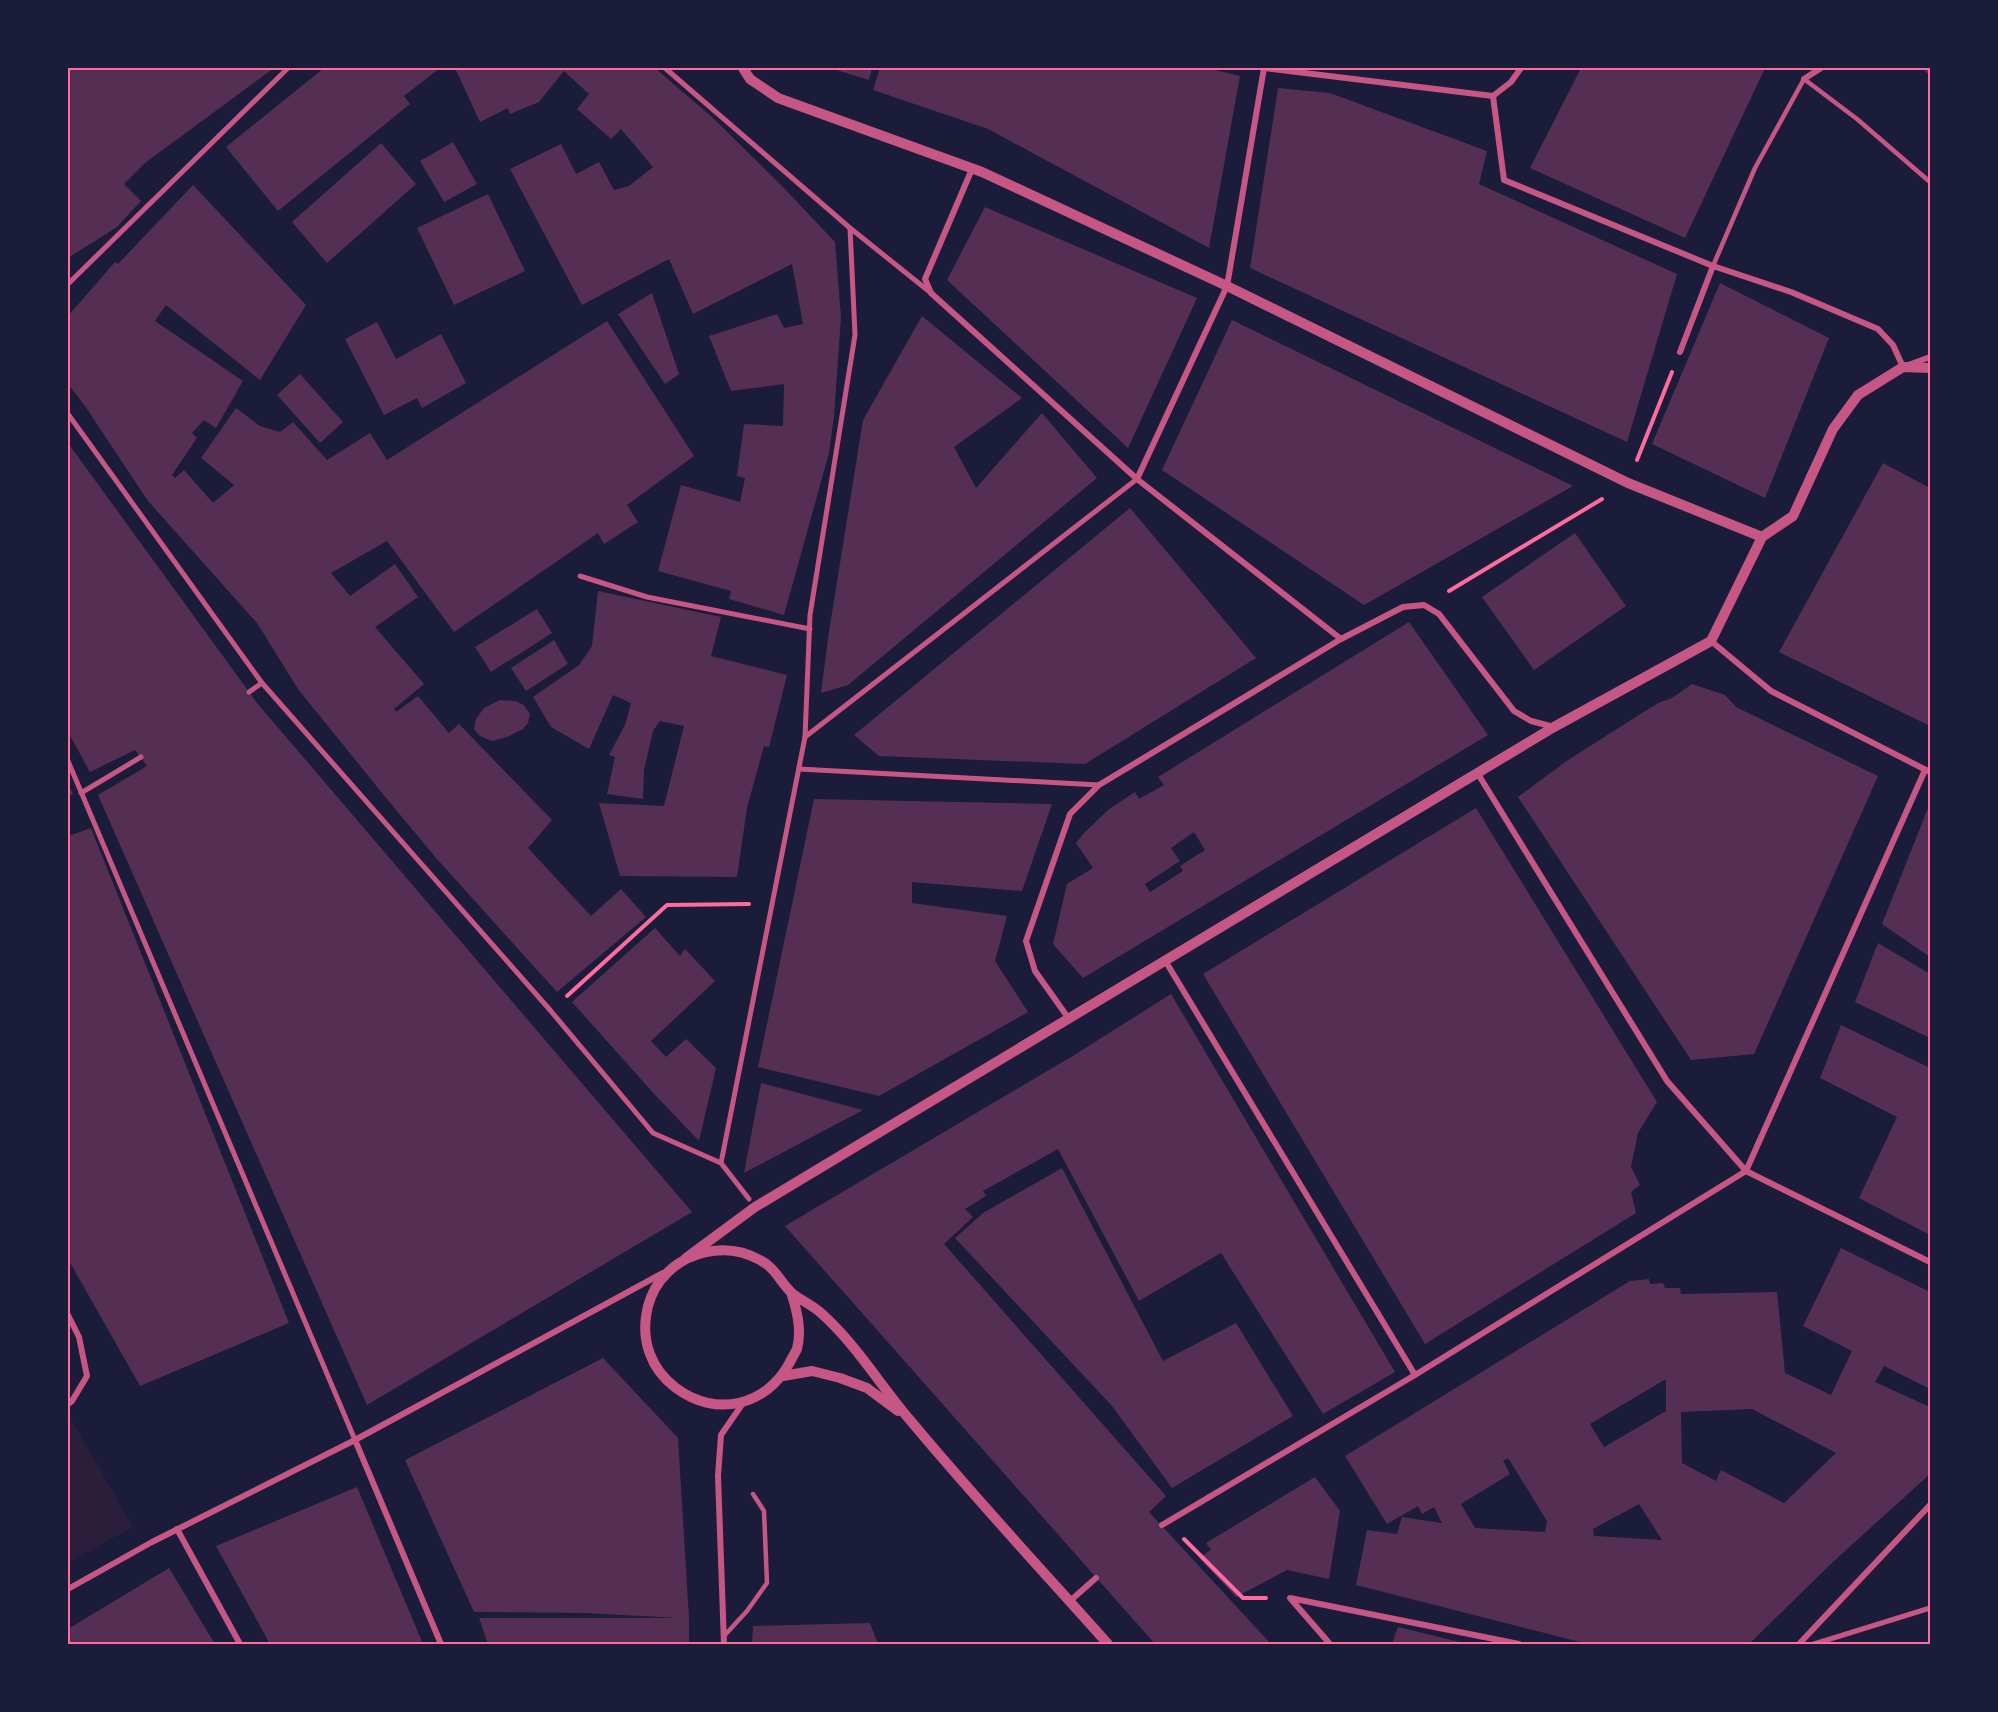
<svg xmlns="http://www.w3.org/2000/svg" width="1998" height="1712" viewBox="0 0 1998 1712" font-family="Jost,sans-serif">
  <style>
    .green { fill: #2a1e3b }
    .building { fill: #542f53; fill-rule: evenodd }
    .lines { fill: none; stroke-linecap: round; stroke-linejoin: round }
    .path { stroke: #ff6b9d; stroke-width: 4 }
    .service { stroke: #c65784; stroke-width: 4.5 }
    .pedestrian { stroke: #c65784; stroke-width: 5 }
    .minor { stroke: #c65784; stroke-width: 6 }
    .tertiary { stroke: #c65784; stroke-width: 10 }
    .neatline { fill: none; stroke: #ff6b9d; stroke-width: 2 }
  </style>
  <rect width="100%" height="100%" fill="#1b1b3a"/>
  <path class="green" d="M72,1421L133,1527L68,1563V1424Z"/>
  <g class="building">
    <path d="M68,68H274L145,163L124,184L141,201L117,227L68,258Z"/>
    <path d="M324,68H440L404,96L410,104L278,211L226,147Z"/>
    <path d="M455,68H655L712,117L782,186L835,242L841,317L834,416L829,453L784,615L729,599L731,591L658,571L681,485L740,502L745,478L737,476L744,424L783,426L784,384L731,391L709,336L777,314L784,328L803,324L792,264L693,314L669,259L582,305L510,169L561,144L576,174L599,162L614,190L629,186L653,167L621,129L611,139L577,109L589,94L564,71L539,102L510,114L508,108L480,122Z"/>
    <path d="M830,68H872L869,80Z"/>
    <path d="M880,68H1207L1240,76L1209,248L988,129L873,90Z"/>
    <path d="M1581,68H1765L1685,238L1530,168Z"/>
    <path d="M1922,68H1930V76Z"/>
    <path d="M1278,88L1330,93L1487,151L1479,184L1677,274L1627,442L1250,268Z"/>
    <path d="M453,142L477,184L444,202L420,161Z"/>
    <path d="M381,143L416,184L327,263L292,222Z"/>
    <path d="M193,185L306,305L260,380L166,305L155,321L243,381L216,428L204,420L192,433L197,438L172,475L175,478L184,470L213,503L234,485L201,458L236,408L260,426L280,432L293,422L327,460L370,433L387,460L607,321L694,456L627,505L638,522L604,544L598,533L454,632L387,541L331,573L350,596L395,564L418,597L375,627L424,684L394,709L396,712L418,696L449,733L459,724L552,820L528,848L591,916L621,889L646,917L557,992L436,858L382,793L298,689L257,623L148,501L85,406L68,384V316L115,262L118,264Z"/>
    <path d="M488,194L525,271L454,305L417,228Z"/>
    <path d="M985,207L1197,298L1128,448L947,280Z"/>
    <path d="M1720,283L1829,338L1765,498L1652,444Z"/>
    <path d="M652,293L679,374L665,384L618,314Z"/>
    <path d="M922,316L1022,398L954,447L976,488L1042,413L1097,478L848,685L821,693L828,638L863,420Z"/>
    <path d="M1232,320L1536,468L1573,486L1364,605L1162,470Z"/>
    <path d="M377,322L396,359L441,334L466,383L422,408L417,398L384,415L345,339Z"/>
    <path d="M300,374L343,422L320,443L277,395Z"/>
    <path d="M68,443L257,703L692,1212L367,1405L98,795L147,766L135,750L90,772L68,732Z"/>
    <path d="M1883,463L1930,488V726L1779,652Z"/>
    <path d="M1130,508L1256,658L1085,764L879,756L854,735Z"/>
    <path d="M1575,533L1626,606L1534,670L1482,597Z"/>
    <path d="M598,591L721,617L711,656L787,675L769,747L764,746L747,808L737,877L620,876L599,803L664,806L684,726L660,721L653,731L644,770L643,799L607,794L615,757L609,755L625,725L631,703L613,695L589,749L551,727L533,697L579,665L592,646Z"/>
    <path d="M537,609L552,633L491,672L475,647Z"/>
    <path d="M1409,622L1488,735L1083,978L1053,944L1067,884L1093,868L1076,843L1084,833L1108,810L1135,792L1139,799L1164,785L1158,777ZM1194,832L1205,850L1180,866L1183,871L1150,892L1145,884L1180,861L1171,848Z"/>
    <path d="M554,640L568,664L526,691L511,668Z"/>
    <path d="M1692,684L1725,695L1736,707L1878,776L1754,1054L1691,1060L1518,797L1568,760L1658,703L1672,698Z"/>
    <path d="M500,700L515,701L524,705L530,714L528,723L523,729L507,737L492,741L480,736L474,729L476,719L484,708Z"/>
    <path d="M68,784L73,794L68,796Z"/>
    <path d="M814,799L1052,804L1022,891L912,882V903L1007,916L995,961L1028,1012L879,1096L758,1067Z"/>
    <path d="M1930,803V957L1882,924Z"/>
    <path d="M1476,808L1657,1102L1638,1133L1631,1167L1640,1185L1631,1192L1636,1213L1425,1344L1203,974Z"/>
    <path d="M91,828L289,1323L140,1386L68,1259V836Z"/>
    <path d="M655,928L680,956L685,949L715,981L651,1041L666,1057L686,1039L716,1068L699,1141L656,1096L572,1002Z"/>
    <path d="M1878,943L1930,974V1038L1855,1002Z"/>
    <path d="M1171,994L1395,1372L1323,1414L1221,1253L1139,1301L1058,1149L983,1191L986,1196L965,1209L973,1217L944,1244L1166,1496L1149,1512L1271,1644H1155L785,1226L1071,1057Z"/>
    <path d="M1841,1025L1930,1068V1235L1859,1198L1897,1117L1820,1078Z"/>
    <path d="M761,1083L863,1110L744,1173Z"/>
    <path d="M1062,1168L1163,1361L1236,1323L1293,1416L1172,1488L1112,1406L955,1238L983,1213Z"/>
    <path d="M1841,1248L1930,1292V1389L1884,1366L1875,1382L1930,1407V1474L1835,1560L1749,1644H1588L1356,1585L1367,1530L1397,1534L1402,1517L1442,1523L1434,1507L1422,1514L1418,1506L1387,1524L1345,1456L1630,1281L1649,1279L1650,1284L1663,1283L1665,1288H1680L1681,1294L1777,1292L1785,1373L1831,1395L1852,1351L1803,1326ZM1666,1379V1411L1604,1447L1590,1424ZM1752,1409L1836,1453L1784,1503L1721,1470L1716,1481L1682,1463L1681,1412ZM1508,1458L1547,1521L1545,1532L1475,1528L1461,1504L1510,1474L1503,1461ZM1639,1504L1662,1540L1594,1536L1593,1529Z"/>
    <path d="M603,1358L678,1438L689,1618V1644H488L479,1618H678L585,1613L474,1612L405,1460Z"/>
    <path d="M1315,1477L1340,1511L1329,1579L1287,1570L1236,1597L1199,1558L1211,1550L1206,1543Z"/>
    <path d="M357,1487L423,1644H270L216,1546Z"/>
    <path d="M169,1568L215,1644H68V1629Z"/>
    <path d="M870,1623L878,1644H752L753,1626Z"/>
    <path d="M1398,1627L1468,1644H1392Z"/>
  </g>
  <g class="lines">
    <g class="path">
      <path d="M1637,460L1672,372"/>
      <path d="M1449,591L1602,499"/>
      <path d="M567,996L667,905L749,904"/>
      <path d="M1184,1539L1243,1598H1266"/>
    </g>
    <g class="service">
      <path d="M1713,266L1755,168L1804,79L1857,119L1930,182"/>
      <path d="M724,1636L747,1611L767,1583L764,1511L753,1494"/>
    </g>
    <g class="pedestrian">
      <path d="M665,68L850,228L931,293"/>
      <path d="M68,284L288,68"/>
      <path d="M68,414L262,683L550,1010L653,1133L721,1163"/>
      <path d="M580,576L647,597L810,629"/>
      <path d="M249,692L262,683"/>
      <path d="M805,737L1137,479"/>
      <path d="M68,761L355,1440"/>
      <path d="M799,769L1099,785"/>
      <path d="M81,793L141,757"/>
      <path d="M749,1199L721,1163L805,737L810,615L855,335L850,228"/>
      <path d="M1814,1644L1930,1608"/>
    </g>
    <g class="minor">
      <path d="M1264,68L1493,96"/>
      <path d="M1804,79L1821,68"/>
      <path d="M1493,96L1504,180L1713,266L1791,292L1878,329L1893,345L1903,367L1930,357"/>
      <path d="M1493,96L1511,82L1521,68"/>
      <path d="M972,169L925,279L931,293L1137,479L1341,639"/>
      <path d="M1680,352L1713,266"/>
      <path d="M1137,479L1227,286L1264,68"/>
      <path d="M1711,641L1771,691L1930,772"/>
      <path d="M1478,774L1667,1081L1746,1171L1930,1262"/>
      <path d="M1166,962L1415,1375"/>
      <path d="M1069,1019L1035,971L1026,941L1070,814L1099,785L1341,639L1403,607L1424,605L1439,614L1514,711L1531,721L1554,727"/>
      <path d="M68,1315L79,1337L87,1376L72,1401L68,1404"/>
      <path d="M355,1440L441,1644"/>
      <path d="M1162,1525L1415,1375L1746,1171L1925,770"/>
      <path d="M177,1529L240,1644"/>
      <path d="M68,1589L152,1542L355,1440L663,1273"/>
      <path d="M1070,1601L1096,1578"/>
      <path d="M724,1644L718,1476L721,1435L743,1403"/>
      <path d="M1330,1644L1290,1598L1519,1644"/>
      <path d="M1799,1644L1930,1505"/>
    </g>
    <g class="tertiary">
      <path d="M743,68L750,79L778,98L982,172L1227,286L1628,483L1762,537"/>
      <path d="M686,1258L755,1207L1554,727L1711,641L1762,537L1793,516L1833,429L1858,395L1903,367L1930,368"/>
      <path d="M791,1292C797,1311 802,1330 797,1349C795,1353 792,1358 790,1362C767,1406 716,1418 676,1388C664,1379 655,1368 650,1354C641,1331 645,1301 660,1281C683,1251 726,1241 760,1260C777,1269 780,1283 793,1294C802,1301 812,1305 821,1313C856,1344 880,1385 910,1420C974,1497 1042,1570 1108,1644"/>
      <path d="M783,1376L812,1371L840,1378L867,1388L898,1411"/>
    </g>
  </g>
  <rect width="1998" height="1712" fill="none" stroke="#1b1b3a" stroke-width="138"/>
  <rect x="69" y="69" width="1860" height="1574" class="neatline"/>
</svg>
